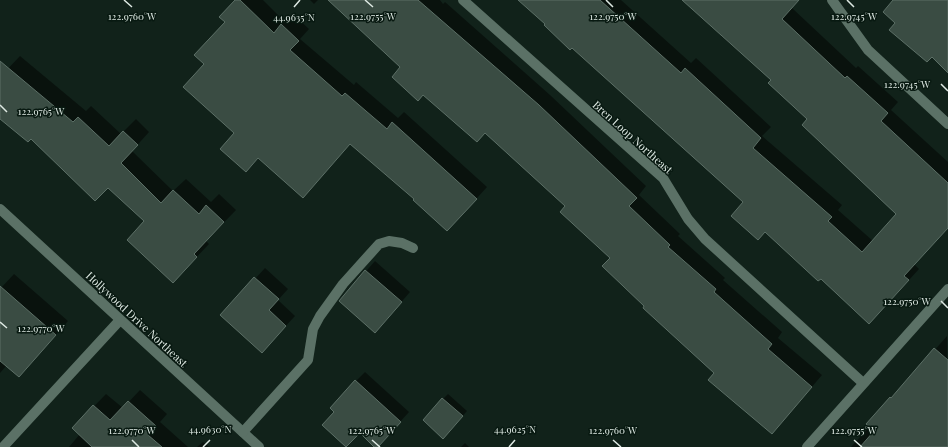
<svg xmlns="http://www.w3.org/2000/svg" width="948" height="447" viewBox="0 0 948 447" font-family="'Playfair Display',serif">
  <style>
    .shadow { fill: #0007 }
    .building { fill: #3a4c43; stroke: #5c6f66 }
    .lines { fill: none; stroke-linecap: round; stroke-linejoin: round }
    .minor { stroke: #5b7166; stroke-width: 10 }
    .ticks { fill: none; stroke: #dee9e3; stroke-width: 1.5 }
    .labels { text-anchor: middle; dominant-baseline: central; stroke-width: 3; stroke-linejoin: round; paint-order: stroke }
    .street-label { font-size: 11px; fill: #dee9e3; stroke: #081911 }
    .ticks-label { font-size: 10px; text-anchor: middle; fill: #dee9e3; stroke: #081911; stroke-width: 3; stroke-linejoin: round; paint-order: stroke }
  </style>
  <rect width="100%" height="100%" fill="#11221a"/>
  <g class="shadow">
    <path d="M237,0H263L285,22L293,14L309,29L300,39L354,85L356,82L398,118L404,112L487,187L458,219L416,199L351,143L303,197L258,157L235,133L206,64Z"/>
    <path d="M310,0H318L314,4Z"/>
    <path d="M330,0H440L443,4L445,2L550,95L646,186L639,195L680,234L678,236L725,278L723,280L782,332L778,338L822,375L782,422L716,373L646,306L611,258L566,206L486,132L402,67Z"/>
    <path d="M519,0H621L691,63L696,58L771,127L762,136L842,205L838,210L873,241L898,214L772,80L721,36L723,34L684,0H799L792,8L856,68L858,66L898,102L891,110L948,162V227L914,264L919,269L880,312L821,278L765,231L744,202Z"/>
    <path d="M20,56L86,111L91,106L121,134L136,119L149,132L132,151L173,191L186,179L211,202L219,194L236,210L206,241L209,244L173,282L145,221L108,186L0,117V77Z"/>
    <path d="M375,261L410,292L384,322L340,301Z"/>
    <path d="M265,268L288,289L278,300L295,316L271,342L222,315Z"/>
    <path d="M14,274L68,321L19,376L7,365L0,373V289Z"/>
    <path d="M947,336L948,447H851L870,426L890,398L903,386Z"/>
    <path d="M365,372L409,412L377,447L360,433L347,446L323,425L335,412L356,381Z"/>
    <path d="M140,390L167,414L160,422L188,447H69L80,434L73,428L106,394L123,408Z"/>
    <path d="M448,394L467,411L448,433L443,399Z"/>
    <path d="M203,442L209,447H197Z"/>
    <path d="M465,443L469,447H461Z"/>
  </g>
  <g class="building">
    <path d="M235,0H240L274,33L281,24L299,41L290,50L342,96L345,93L387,129L392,122L477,199L447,231L413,200L414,199L350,144L303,198L258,158L246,172L220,149L234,133L183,87L204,64L194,55L225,22L219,17Z"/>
    <path d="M328,0H418L539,105L637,198L629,206L670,245L668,247L716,289L714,292L772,344L768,349L812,387L772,434L708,380L714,373L643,308L644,306L602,266L610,258L560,212L565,206L485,133L477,142L423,95L418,101L392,77L400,67Z"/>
    <path d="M518,0H600L681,73L685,68L761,138L753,148L832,217L828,221L862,252L896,214L802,125L807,119L768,83L771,80L682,0H799L782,19L845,78L847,76L888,113L881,121L948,183V228L904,276L909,280L869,324L821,279L818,281L765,232L758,240L731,216L743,202L572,48L570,50L544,25L545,24Z"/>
    <path d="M893,0H948V73L932,57L927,62L889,30L895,23L883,12Z"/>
    <path d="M0,61L73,122L78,117L109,146L123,131L138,145L121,163L161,203L173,190L199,214L206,205L224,222L194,254L197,257L173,283L127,240L144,221L108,188L95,201L31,139L28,142L0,119Z"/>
    <path d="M365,270L402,302L375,333L339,301Z"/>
    <path d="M254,277L279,299L269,310L286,326L262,353L220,315Z"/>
    <path d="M0,286L56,335L19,377L0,361Z"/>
    <path d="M934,348L948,360V447H860L874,431L866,424L890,397L891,398Z"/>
    <path d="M355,380L401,422L378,447H374L360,433L346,447L322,425L334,412L330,408Z"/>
    <path d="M442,398L463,416L443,439L423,420Z"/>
    <path d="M128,401L156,426L148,435L162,447H92L72,428L93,405L110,420Z"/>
  </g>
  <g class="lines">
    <g class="minor">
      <path d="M463,0L663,178L688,219L705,239L863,383"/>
      <path d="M832,0L868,50L948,124"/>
      <path d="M0,209L259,447"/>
      <path d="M243,432L308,360L313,329L320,316L343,284L379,244L389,241L402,243L413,248"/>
      <path d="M3,447L120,320"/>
      <path d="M807,447L948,289"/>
    </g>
  </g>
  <path class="ticks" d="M124,0L132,7M365,0L373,7M606,0L613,7M847,0L854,7M294,7L300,0M941,84L948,91M0,105L7,112M941,301L948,308M0,322L7,328M132,440L139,447M372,440L380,447M613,440L621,447M854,440L862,447M203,447L210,440M509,447L515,440"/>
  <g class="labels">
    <g class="street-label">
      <text transform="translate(633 137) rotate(42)">Bren Loop Northeast</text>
      <text transform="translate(137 319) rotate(43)">Hollywood Drive Northeast</text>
    </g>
  </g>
  <g class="ticks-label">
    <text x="132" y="20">122.9760°W</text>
    <text x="373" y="20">122.9755°W</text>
    <text x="613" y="20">122.9750°W</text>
    <text x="854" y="20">122.9745°W</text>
    <text x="294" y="21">44.9635°N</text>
    <text x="907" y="88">122.9745°W</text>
    <text x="41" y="115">122.9765°W</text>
    <text x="907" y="305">122.9750°W</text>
    <text x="41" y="332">122.9770°W</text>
    <text x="210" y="433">44.9630°N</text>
    <text x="515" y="433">44.9625°N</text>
    <text x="132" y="434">122.9770°W</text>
    <text x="372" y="434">122.9765°W</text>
    <text x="613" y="434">122.9760°W</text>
    <text x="854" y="434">122.9755°W</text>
  </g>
</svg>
